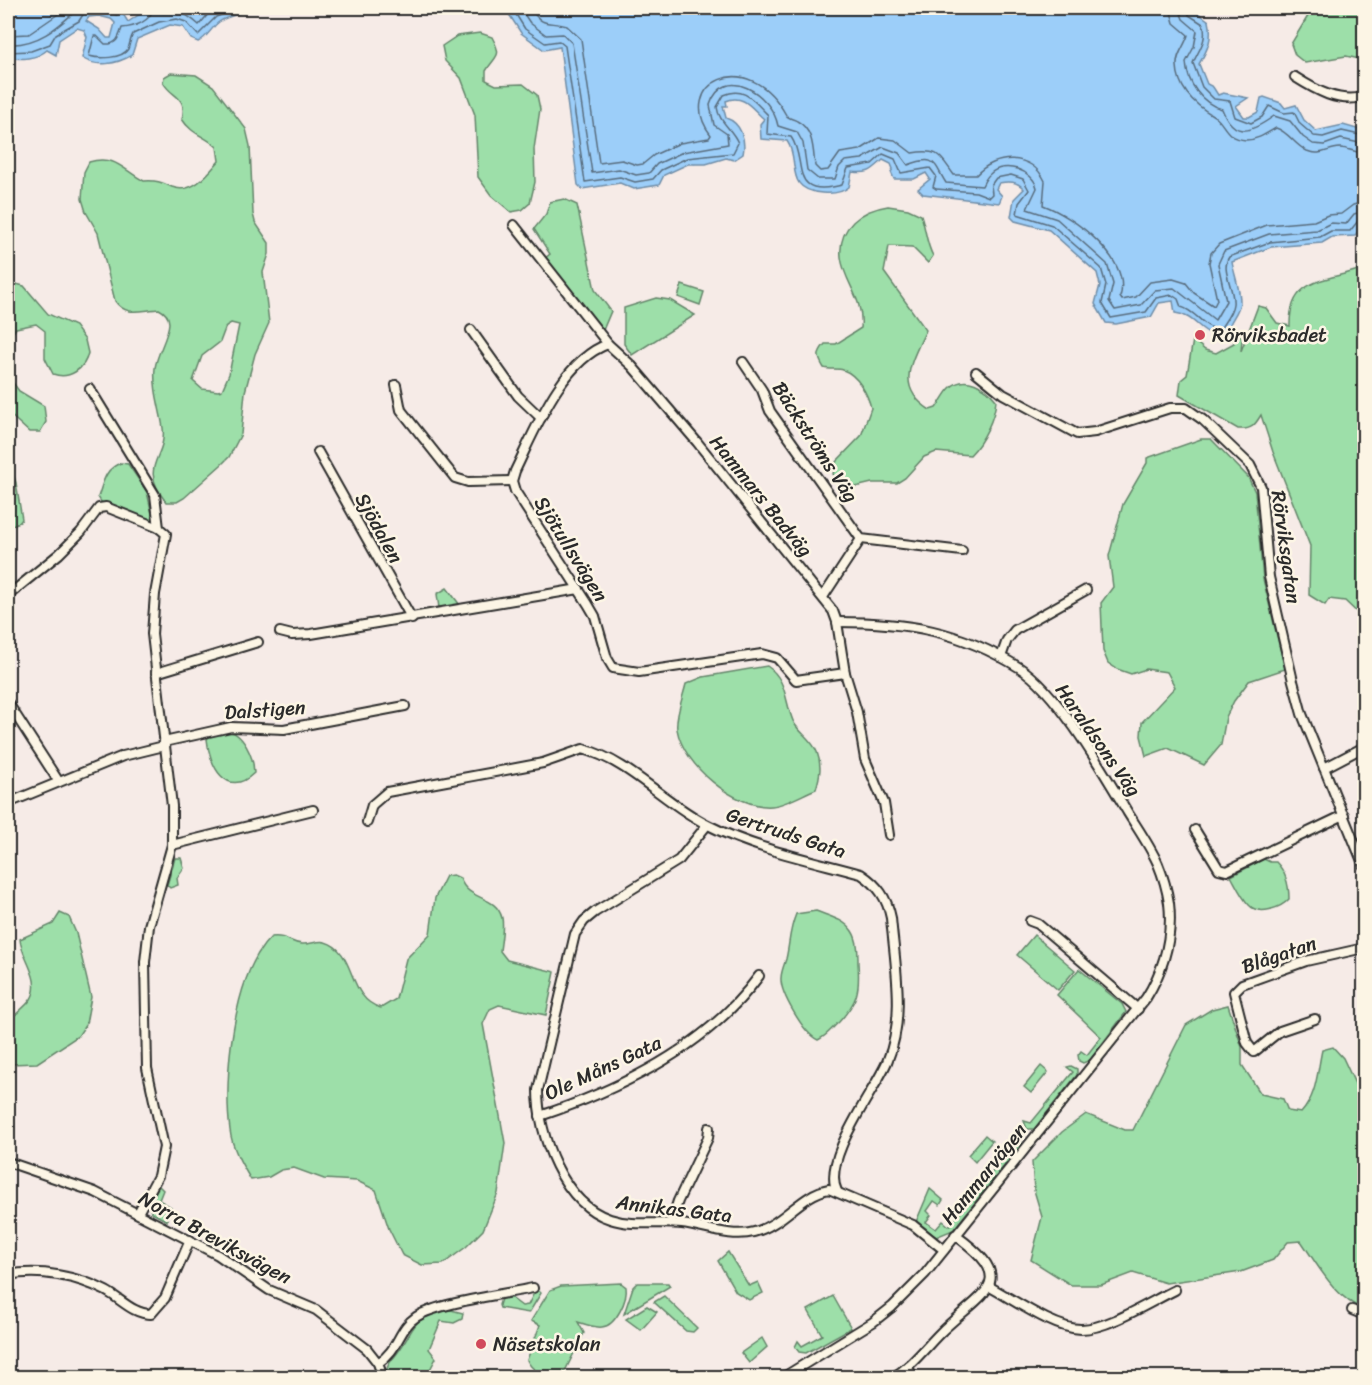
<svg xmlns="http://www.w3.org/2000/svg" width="1372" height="1385" viewBox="0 0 1372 1385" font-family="Sriracha,sans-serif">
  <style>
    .green { fill: #9ddfa9; stroke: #64856a; stroke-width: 1.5; fill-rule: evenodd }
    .water { fill: #9ccef9; stroke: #6f8da7; stroke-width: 1.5; fill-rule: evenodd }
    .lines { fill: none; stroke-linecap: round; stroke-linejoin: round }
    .shore { stroke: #586c7d; stroke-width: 1.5 }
    .minor-casing { stroke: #2b2b2b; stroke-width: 12 }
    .minor { stroke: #fcf5e5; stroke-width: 8 }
    .poi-dot { fill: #d1495b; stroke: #fcf5e5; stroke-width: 2 }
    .labels { text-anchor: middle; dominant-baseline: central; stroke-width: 5; stroke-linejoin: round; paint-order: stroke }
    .poi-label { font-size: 20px; fill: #2b2b2b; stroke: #fcf5e5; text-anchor: start }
    .street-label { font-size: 20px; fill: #2b2b2b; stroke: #fcf5e5 }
  </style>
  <rect width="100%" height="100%" fill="#f6ebe7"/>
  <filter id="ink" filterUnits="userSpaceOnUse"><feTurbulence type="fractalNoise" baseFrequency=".0167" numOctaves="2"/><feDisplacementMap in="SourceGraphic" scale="12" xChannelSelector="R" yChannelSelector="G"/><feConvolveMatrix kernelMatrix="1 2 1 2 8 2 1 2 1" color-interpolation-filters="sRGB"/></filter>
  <g filter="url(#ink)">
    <g class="green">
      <path d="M1307,8H1364V60L1346,56L1305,63L1295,55L1291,44L1308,16Z"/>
      <path d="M480,33L492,37C503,58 496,54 486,71V80L496,85L523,84L537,95L540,109L534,149L535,182L530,203L522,210L511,212L491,195L478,177L475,115L461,78L445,61L442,46L457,36Z"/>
      <path d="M171,73L196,75L213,86L246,129L250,146L253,214L255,222L269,243V254L263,272L269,323L255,354L245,392L241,434L229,457L221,465L184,498L177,502H166C137,464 167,460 163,428C160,408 153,389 155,368C157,353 168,338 169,323C169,316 165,312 159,309C141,310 126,317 115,301L98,233L86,212L82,199L84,172L89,162C115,154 124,171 144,181C156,180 161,182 172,187C192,195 208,174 219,161L217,147C205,136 191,134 182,119C188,95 171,98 163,82L164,77ZM231,323L239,325L229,374L222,390L218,391L202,389L193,381L202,356L220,342L226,326Z"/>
      <path d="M564,199L577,205L595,290L611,311L603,330L544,259L550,254L534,229L546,214L550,202Z"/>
      <path d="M888,206L908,209L921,215C926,230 926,243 933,256L928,263L912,247L889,246L884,272L926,330C912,361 894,387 930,410L936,408C941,402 944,394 950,388C965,373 986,387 996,400C995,418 983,442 970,455L936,452L924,457L905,478L897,483H872L847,489L833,474L836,462L861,436L871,408C868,395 858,375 843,370C838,368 830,370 824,368C818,358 816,354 825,344H836L861,328C864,298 844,283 841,257C838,227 861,210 888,206Z"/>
      <path d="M1364,268V619L1345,601L1329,599L1325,605L1309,595L1310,546L1273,452L1261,415C1255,425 1252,430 1238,429L1179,395L1181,380L1187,375L1193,340L1205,350L1216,353L1234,343V332L1237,329L1242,339L1241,351L1258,306L1266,308L1277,323L1290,326C1289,276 1327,282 1364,268Z"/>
      <path d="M12,283L24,286L48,314L75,326L85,340L88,353C85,369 69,380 53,374L45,358V331L36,324L16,328L8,340V284Z"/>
      <path d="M682,285L704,292L700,305L678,297Z"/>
      <path d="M656,298L670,300L695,315L632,355L624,344V308Z"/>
      <path d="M8,376L19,391L44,406L46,422L40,432H29L8,413Z"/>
      <path d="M1201,439H1211L1248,477L1255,492L1263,579L1285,669L1249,681L1234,701L1226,717L1221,745L1204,765L1168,748L1146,756L1141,736L1142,722L1175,687L1167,672L1146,669L1131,674L1117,669L1108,663L1103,651L1101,603L1113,587L1109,556L1123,504L1147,463V458Z"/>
      <path d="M8,458L16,483L22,519L20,522L8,527Z"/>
      <path d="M121,463L128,464L147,492L154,523L101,502L98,497C103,483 105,468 121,463Z"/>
      <path d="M447,588L460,605L439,608L437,594Z"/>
      <path d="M767,666C788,680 784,702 794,723C800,733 812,740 817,752C822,765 820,776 816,789C803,794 786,805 772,806C735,809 683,765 677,729C675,717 683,697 686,684L703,677Z"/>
      <path d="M226,731C243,731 254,758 254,773C226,800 209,764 207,739L211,735Z"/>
      <path d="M175,858H181L184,868L177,878L178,885L170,888L167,885Z"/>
      <path d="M1264,859L1270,862H1276C1286,872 1289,884 1289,899C1281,908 1259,916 1249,905C1242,898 1236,885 1231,876Z"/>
      <path d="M453,875L460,878C468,902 496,894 502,918C504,928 501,941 500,951L507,960L555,972L546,1015L499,1005L490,1009L483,1024L505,1143L498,1193L483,1230L466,1247L443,1264L422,1265L402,1255L389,1229L376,1190L357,1181L324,1179L294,1168L281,1170L269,1177L251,1180C242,1165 232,1148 230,1130C223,1079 233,974 271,937C287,935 289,943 302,944C310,945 318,940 325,942C357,951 346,998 381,1008L396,999L406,959L430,934L435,898L446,876Z"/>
      <path d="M816,911C828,916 844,919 852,931C858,940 858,952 858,963C860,991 858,1001 839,1022C831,1029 828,1035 818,1040C804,1034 780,993 781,978C781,972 784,965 786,959C790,942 789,931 796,914Z"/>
      <path d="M60,913L69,917L76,933L91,997L86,1024L78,1036L37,1063L11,1064L8,1054V1023C14,1014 25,1008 31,999C43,979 21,958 20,939L53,924Z"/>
      <path d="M1034,935L1075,970L1058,990L1017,955Z"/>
      <path d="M1079,969L1122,1004L1126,1012L1090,1060L1083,1063L1079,1061L1078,1055L1081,1051L1087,1055L1101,1037L1057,995Z"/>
      <path d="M1228,1005L1242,1047V1065L1261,1094L1283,1099L1288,1111L1301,1113C1317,1095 1317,1073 1322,1050L1333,1047L1343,1058L1364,1103V1309C1336,1300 1317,1264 1301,1241L1288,1242L1273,1260L1241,1272L1166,1283L1133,1273L1101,1285H1071L1031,1260L1042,1217L1034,1190L1032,1162L1062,1132L1086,1114L1125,1130H1133L1186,1025L1212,1009Z"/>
      <path d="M1041,1066L1048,1072L1031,1093L1024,1087Z"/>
      <path d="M1071,1066L1077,1069V1075L1034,1129H1027L1024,1121L1031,1123L1073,1072L1067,1067Z"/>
      <path d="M1016,1133L1022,1137L1021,1145L953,1230L936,1237L916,1222L930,1189L943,1200L940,1205L934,1201L927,1211L931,1215L926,1222L936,1229L943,1221L949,1226L1018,1140L1012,1135Z"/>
      <path d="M985,1135L992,1141L975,1162L968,1155Z"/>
      <path d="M159,1186L163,1190L159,1200L171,1207L167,1213V1221L152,1213L148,1206Z"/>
      <path d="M728,1252L749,1286L758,1282L763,1293L749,1300L736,1292L718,1261Z"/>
      <path d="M621,1283L626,1287C628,1299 616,1326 602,1327C595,1328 584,1324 578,1322L584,1333L563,1375C550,1376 533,1374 527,1360L540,1325L531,1321L550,1290L561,1286Z"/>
      <path d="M637,1283H668L670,1286L624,1314L633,1287Z"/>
      <path d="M538,1290L541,1293L529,1313L500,1308L499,1305L501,1299L510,1297L522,1306L528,1305L535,1291Z"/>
      <path d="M664,1296L697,1328L693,1332L686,1331L654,1302Z"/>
      <path d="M833,1296L851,1328L806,1353L799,1352L795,1347L798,1341L802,1346L822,1335L808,1310Z"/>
      <path d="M647,1306L657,1312L641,1330L626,1319Z"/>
      <path d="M451,1310L463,1313L462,1319L454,1323L441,1321L429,1349L436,1358L426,1377H387C385,1365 391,1362 398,1352C417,1326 412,1314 451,1310Z"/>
      <path d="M762,1338L767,1347L749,1363L741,1353Z"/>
    </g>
    <g class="water">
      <path d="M8,8H124L126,10L123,14L128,22L149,8H248C241,15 228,15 219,22C211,28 208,37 198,42L191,39L183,27L170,25L137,39L132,55C117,64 97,68 82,58L87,37L84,30L77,28L59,40L56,55L47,50C37,59 20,60 8,57ZM99,16L111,19L115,23L111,38H107L99,29L86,21L89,17Z"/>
      <path d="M505,8H1191L1209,21C1213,38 1208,49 1199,64L1207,84L1213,87L1218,95L1223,93L1248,98L1236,106L1244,117H1249L1258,112L1261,98L1264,97L1281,103L1285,108L1296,105L1304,120L1316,131L1343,125L1364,131V221L1355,236L1332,237L1322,243L1271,247L1232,262C1234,274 1240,289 1240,301C1240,313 1227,322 1228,333C1200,341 1200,316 1175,313L1173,301L1159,303L1151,317L1116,324L1106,323L1095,304L1100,285L1097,273L1049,230L1015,221L1011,217L1014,199L1024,189C1017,181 1009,181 999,183L996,189L1002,196L999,203L923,194L918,189L930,179L926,173L914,179H894L891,172L893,169L891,164L883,160C871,171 869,174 852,172L849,187C842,193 832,194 822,193C783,190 801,161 787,141L761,139L760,124L764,119C753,110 744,93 726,101L727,106H723L726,118C741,123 746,140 743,154L734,160L726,158L706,164H688L664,175L659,185L634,189L620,183L582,189L578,185L560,47L544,50L521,33Z"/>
    </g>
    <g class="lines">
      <g class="shore">
        <path d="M153,8C151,22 134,27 122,28C119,37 117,45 105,44L97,36H94L89,56C99,59 122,59 128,49C130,44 130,39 133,34L159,22L177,19L186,22L198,35L216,17L240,8"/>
        <path d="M160,8L163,13C180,10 187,14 199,25L210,12L220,8"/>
        <path d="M512,8L525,29L545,43L559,41L565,46L585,182L620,177L635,182L653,179L661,170L687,158L733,153L738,143C732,128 719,123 717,107L724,95C745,85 755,103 768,115L767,134L791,137C808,161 787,199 842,185L848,168L872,164L883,154L895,159L901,173L930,168L936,176L933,187L936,189L976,192L989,197L992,194L991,185L996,178L1011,175L1023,179L1029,190L1019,203L1017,214L1052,225L1101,268L1106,285L1102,303L1111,318L1146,312L1156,298L1172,295L1178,299L1181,307C1197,311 1204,330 1220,329C1225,321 1232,313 1233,304C1235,289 1220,270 1229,257L1270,242L1320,237L1331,231H1350L1358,221L1364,219"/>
        <path d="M520,8L530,23L546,35L563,34L572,43L592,173L619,169L636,175L649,173L657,164L683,152L728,144L727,134L714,125L710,105C724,63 772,94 778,126L797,132L803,143L807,170L818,179H835L839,167L845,161L862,159L883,147L899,153L908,165C936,155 933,162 946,183L982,186C984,182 986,177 990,174C1004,160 1033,170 1037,188L1027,209L1057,219L1107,264L1113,284L1109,301L1115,310L1141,305L1155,290L1174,288L1215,320L1226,301L1218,264L1224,251L1269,234L1317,230L1331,223L1346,224L1354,214L1364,211"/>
        <path d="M530,8C544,29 548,20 567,26L581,39L599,163L622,160L637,165L643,164L654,155L680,143L709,138L711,135C673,86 747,43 786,115C788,119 793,118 797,121C814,130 813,150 815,166L820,171L828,170L840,153L860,150L879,138L895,140L912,153C939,148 940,156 954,175H976C995,154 1031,152 1045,181L1043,205C1073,216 1132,259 1120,297L1122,300L1136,297L1150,282L1173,279L1186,283L1194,293L1214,306L1217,300L1209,263L1211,253L1219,244L1267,225L1314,221L1328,215L1341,214L1353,205L1364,202"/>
        <path d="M1170,8L1174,23L1188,35C1185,46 1176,54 1177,66C1178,90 1195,105 1214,116C1226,124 1224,138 1246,140C1258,140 1267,133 1276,128C1289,132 1294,145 1307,151C1321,157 1328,148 1340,148C1348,148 1356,153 1364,153"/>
        <path d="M1179,8L1183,19L1197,31L1194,47L1186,62C1187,83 1202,104 1222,109C1235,141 1253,131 1274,116L1290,121L1303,137L1313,144L1324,145L1341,139L1364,144"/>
        <path d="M1187,8L1189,15L1203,24C1208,40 1199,49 1193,63L1202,87L1214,99L1230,101L1235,117L1251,123L1262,117L1269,106L1284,113L1294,112L1300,124L1314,136L1323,137L1342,131L1364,136"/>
        <path d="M8,35L29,34L67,8"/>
        <path d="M8,44C38,46 58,27 79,8"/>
        <path d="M8,52L31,51L50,44L56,34L79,21L84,13L99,10L117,15L120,8"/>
      </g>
      <defs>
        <g id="minor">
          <path d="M1295,77C1317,91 1338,103 1364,97"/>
          <path d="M514,225L608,344L632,366L697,442L833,611L837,622L845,673L857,712L865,759L884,803L889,835"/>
          <path d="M471,330L518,396L541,418"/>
          <path d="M608,344C562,360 535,430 515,471L512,481L515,491L588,604L595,616L607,658L613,668L639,672L762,654L777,658L796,680L845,673"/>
          <path d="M743,362L762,390L770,411L861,539L962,551"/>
          <path d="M976,372L1003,394L1077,434L1095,432L1170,408H1186L1203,420L1250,465L1261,487L1269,577L1293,681L1302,714L1364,866"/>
          <path d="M396,385L401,410L455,478L468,482L512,481"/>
          <path d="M90,389L155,495L159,528"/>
          <path d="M318,452L412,619"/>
          <path d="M11,593L59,554L81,532L99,508L106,507L159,528L166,534L155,594L152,634L172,806V845L149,926L145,962L147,1068L164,1147L158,1176L138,1213"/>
          <path d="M823,597L861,539"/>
          <path d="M280,632L292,635L311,634L579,589"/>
          <path d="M1001,657L1007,640L1015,630L1086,590"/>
          <path d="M156,673L258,642"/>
          <path d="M8,703L59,782"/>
          <path d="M164,742L231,727L284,729L405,706"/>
          <path d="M1324,768L1364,747"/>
          <path d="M8,803L123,756L164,746"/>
          <path d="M367,822L372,805L387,792L543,763L583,749C630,761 665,804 708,825C755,849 810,860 861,874C878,885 887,898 891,918C895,965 906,1018 887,1062C874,1092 821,1160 837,1191"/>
          <path d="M707,825L679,860L595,912L584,921L575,934L538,1090C538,1135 563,1204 610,1219C634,1227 658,1221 682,1224C705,1227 731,1238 754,1232C783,1225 801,1194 829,1189L913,1225L944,1250"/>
          <path d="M1195,830L1219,869L1227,871L1344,815"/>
          <path d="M172,845L313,810"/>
          <path d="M1030,921L1038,924L1138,1009"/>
          <path d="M1315,1019L1280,1031L1254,1052L1247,1043L1234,992L1242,984L1306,961L1364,948"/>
          <path d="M540,1116C621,1089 708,1046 759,976"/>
          <path d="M8,1162L95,1192L218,1255L269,1290L316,1310L367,1349L378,1363L383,1378"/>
          <path d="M671,1222L678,1201L708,1138L709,1128"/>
          <path d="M8,1275C40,1269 77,1276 106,1291C121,1299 133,1314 151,1314L165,1298L190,1240"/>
          <path d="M990,1287C1014,1300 1055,1329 1081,1329C1108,1329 1150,1302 1175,1290"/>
          <path d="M1352,1310L1364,1315"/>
          <path d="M378,1363C399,1350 398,1329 416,1317C436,1303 505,1294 533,1288"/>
          <path d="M908,1369L915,1378"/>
          <path d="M782,1378L873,1322L892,1307L925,1274L1146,998C1164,969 1173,938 1169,903C1167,890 1163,876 1158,864C1150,846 1138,829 1128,813C1104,773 1058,692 1020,668C959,630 907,622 837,622"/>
          <path d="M892,1378C912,1366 924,1349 940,1333C980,1293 1023,1283 955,1235"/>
          <path d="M1294,1378L1297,1376"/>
        </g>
      </defs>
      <use href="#minor" class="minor-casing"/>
      <use href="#minor" class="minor"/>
    </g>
  </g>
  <g class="poi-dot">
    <circle cx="1200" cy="335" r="6"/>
    <circle cx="481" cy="1344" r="6"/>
  </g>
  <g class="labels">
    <g class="poi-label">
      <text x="1212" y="335">Rörviksbadet</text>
      <text x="493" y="1344">Näsetskolan</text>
    </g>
    <g class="street-label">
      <text transform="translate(815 442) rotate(57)">Bäckströms Väg</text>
      <text transform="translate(761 496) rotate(51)">Hammars Badväg</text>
      <text transform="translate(379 528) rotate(61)">Sjödalen</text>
      <text transform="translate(1286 547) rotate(82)">Rörviksgatan</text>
      <text transform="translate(571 549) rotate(58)">Sjötullsvägen</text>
      <text transform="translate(265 710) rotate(-4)">Dalstigen</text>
      <text transform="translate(1098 740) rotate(55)">Haraldsons Väg</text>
      <text transform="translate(786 833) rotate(18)">Gertruds Gata</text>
      <text transform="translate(1279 955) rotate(-19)">Blågatan</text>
      <text transform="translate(603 1068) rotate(-25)">Ole Måns Gata</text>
      <text transform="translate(984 1174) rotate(-51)">Hammarvägen</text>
      <text transform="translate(674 1209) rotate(7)">Annikas Gata</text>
      <text transform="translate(215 1238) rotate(29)">Norra Breviksvägen</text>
    </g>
  </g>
  <rect width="1372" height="1385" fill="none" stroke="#fcf5e5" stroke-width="30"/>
  <rect x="15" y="15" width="1342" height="1355" fill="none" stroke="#2b2b2b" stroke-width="2" filter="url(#ink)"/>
</svg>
